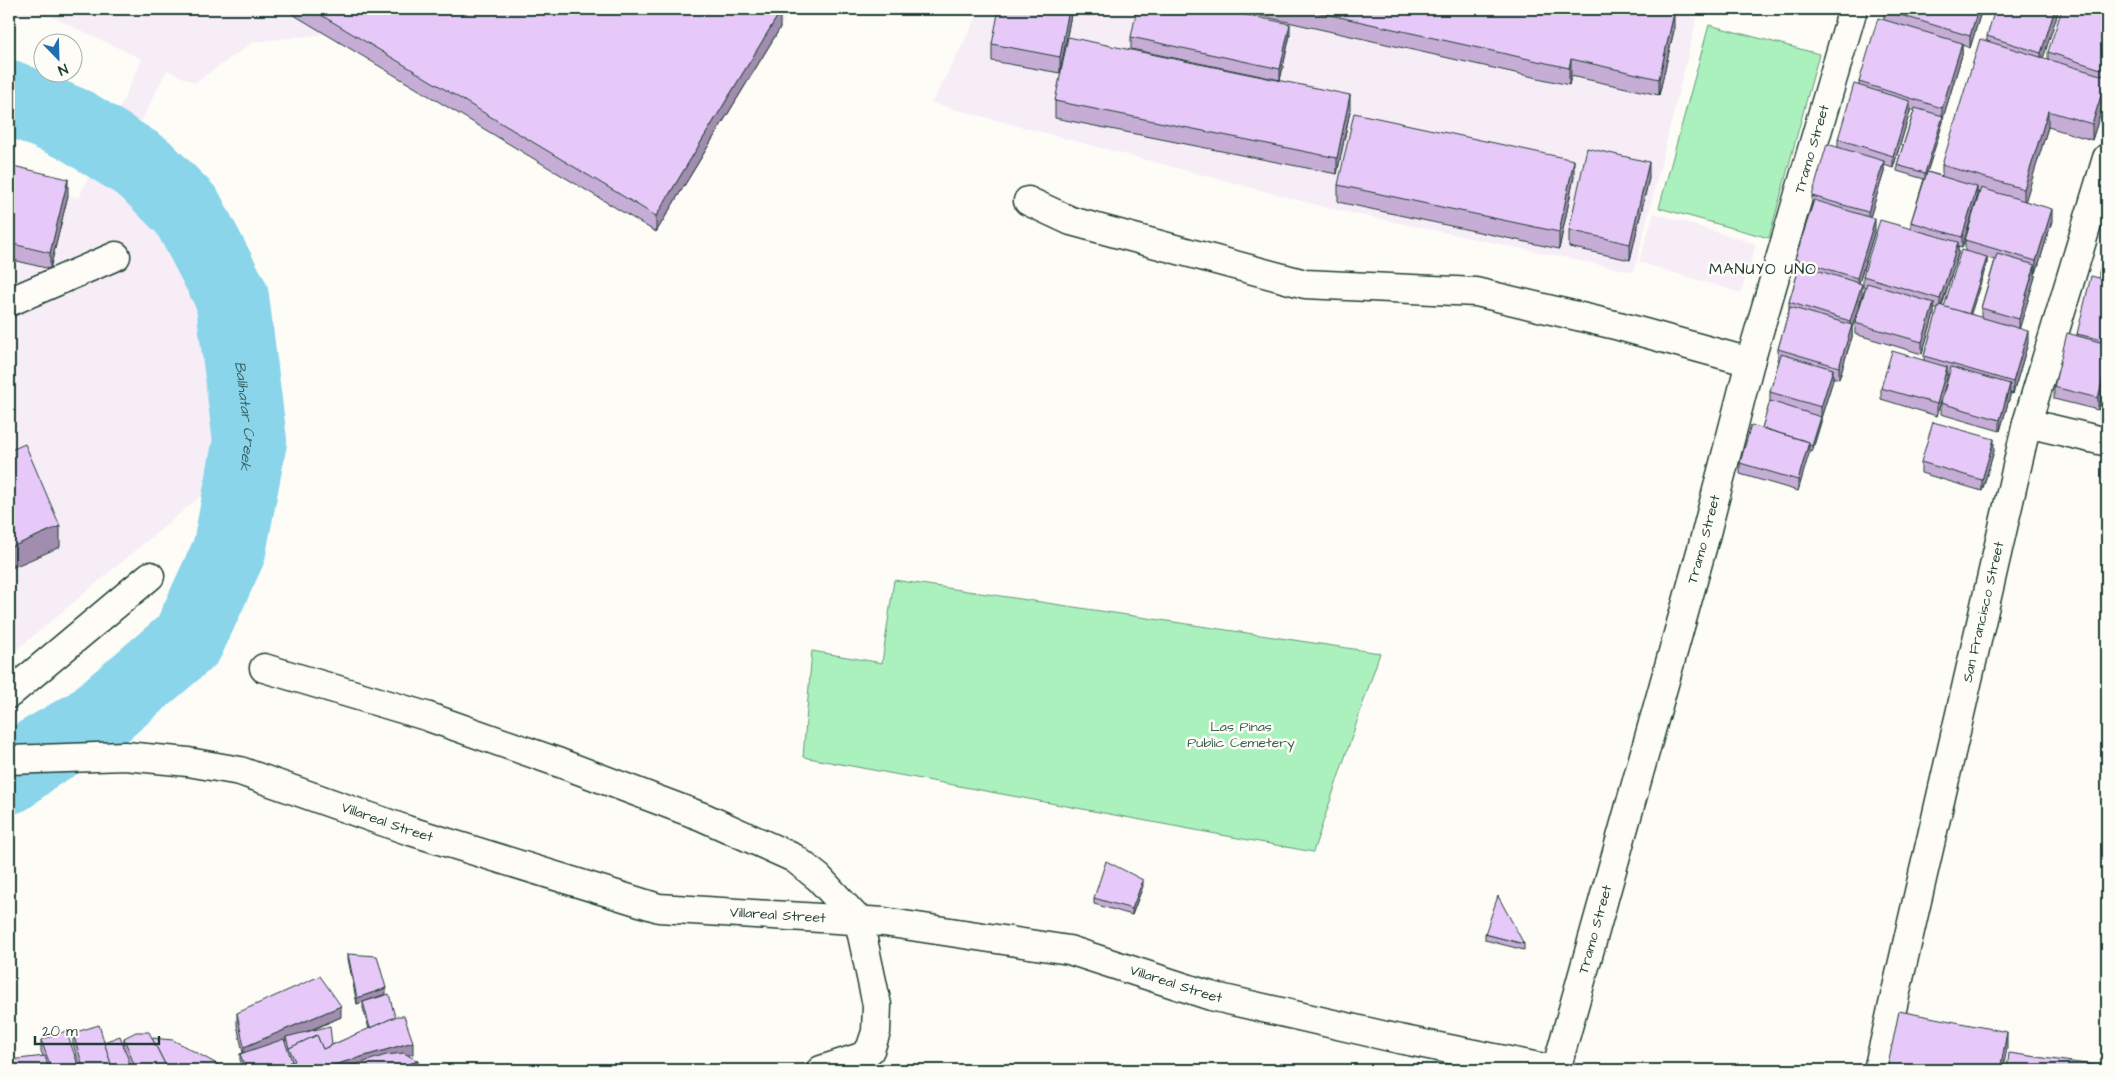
<svg xmlns="http://www.w3.org/2000/svg" width="2116" height="1079" viewBox="0 0 2116 1079" font-family="'Architects Daughter',sans-serif">
  <style>
    .built { fill: #f6edf7 }
    .green { fill: #abf1bd; stroke: #659778 }
    .lines { fill: none; stroke-linecap: round; stroke-linejoin: round }
    .river { stroke: #8ad5ea; stroke-width: 74 }
    .minor-casing { stroke: #1f3d34; stroke-width: 31 }
    .minor { stroke: #fdfcf7; stroke-width: 28 }
    .wall { fill: #c6add5; stroke: #1f3d34; fill-rule: evenodd }
    .shaded-wall { fill: #a18dae; stroke: #1f3d34 }
    .building { fill: #e6c9f8; stroke: #1f3d34 }
    .labels { text-anchor: middle; dominant-baseline: central; stroke-width: 5; stroke-linejoin: round; paint-order: stroke }
    .street-label { font-size: 14px; fill: #1f3d34; stroke: #fdfcf7 }
    .park-label { font-size: 14px; fill: #3b614f; stroke: #fdfcf7 }
    .water-label { font-size: 15px; font-style: italic; fill: #3a6362; stroke: #fdfcf7 }
    .quarter-label { font-size: 16px; letter-spacing: 1px; fill: #1f3d34; stroke: #fdfcf7 }
  </style>
  <rect width="100%" height="100%" fill="#fdfcf7"/>
  <filter id="ink" filterUnits="userSpaceOnUse"><feTurbulence type="fractalNoise" baseFrequency=".02" numOctaves="2"/><feDisplacementMap in="SourceGraphic" scale="10" xChannelSelector="R" yChannelSelector="G"/><feConvolveMatrix kernelMatrix="1 2 1 2 8 2 1 2 1" color-interpolation-filters="sRGB"/></filter>
  <g filter="url(#ink)">
    <g class="built">
      <path d="M9,9H791L657,232L325,34L253,42L195,83L167,70L109,185L167,228L188,263L209,315L221,406L208,490L9,656V181L79,198L142,59L50,16L9,12Z"/>
      <path d="M981,9H1662L1697,18L1634,272L1328,208L932,103Z"/>
      <path d="M1654,213L1756,244L1741,293L1639,262Z"/>
    </g>
    <g class="green">
      <path d="M1709,25L1819,54L1769,238L1659,208Z"/>
      <path d="M894,580L1380,653L1313,852L803,757L812,651L882,663Z"/>
    </g>
    <g class="lines">
      <path class="river" id="s1" d="M9,97L77,126L144,168L187,211L232,297L250,441L229,551L188,640L90,724L38,754L9,777"/>
      <defs>
        <g id="minor">
          <path d="M1028,201L1071,221L1305,284L1476,292L1619,326L1750,362"/>
          <path d="M9,302L116,256"/>
          <path d="M2027,423L2107,442"/>
          <path d="M264,668L426,716L560,763L703,817L794,858L819,878L859,921L877,1005L876,1032L870,1050L861,1057L821,1070"/>
          <path d="M9,694L150,576"/>
          <path id="s2" d="M9,760L125,756L188,762L240,771L407,830L659,908L884,922L1069,950L1211,996L1399,1039L1554,1070"/>
          <path id="s3" d="M1556,1070L1704,541L1750,362L1853,9"/>
          <path id="s4" d="M1878,1070L2027,423L2107,158"/>
        </g>
      </defs>
      <use href="#minor" class="minor-casing"/>
      <use href="#minor" class="minor"/>
    </g>
    <g class="wall">
      <path d="M284,9H776L780,28L656,232Z"/>
      <path d="M1072,9L1060,73L992,61V44Z"/>
      <path d="M1230,9H1654L1674,30L1659,95L1571,76L1569,85Z"/>
      <path d="M1982,9L1970,48L1962,45V55L1943,118V122L1927,172L1942,176V165L1987,41V36L2059,9L2043,58L2048,59V52L2107,9V93L2092,140L2048,127L2025,201L2052,221L2036,273L2035,272V277L2019,329L2028,343L2013,394L2010,393V396L2000,431L1941,414V403L1949,375H1947L1937,416L1881,399V388L1924,360V356L1938,310L1934,308V314L1922,354L1855,334V323L1865,288L1863,287V276L1911,229V222L1924,179L1897,171V165L1914,111L1910,109V112L1893,168L1884,165V172L1870,217L1875,230L1859,283L1862,295L1852,328V337L1839,379L1833,377V380L1821,418V422L1812,452L1809,451L1798,491L1740,474V463L1762,428L1770,402V392L1779,361L1778,360V349L1789,311V302L1798,272L1795,271V259L1812,204V196L1838,147V139L1859,86V82L1884,19V10ZM1977,192H1979L1965,240V251L1944,307L1942,306L1958,254V247L1962,248L1977,198ZM1987,258L1995,260L1981,308V318L1970,314L1987,263Z"/>
      <path d="M1290,35L1280,80L1131,49V37Z"/>
      <path d="M1055,101L1350,111L1337,174L1055,118Z"/>
      <path d="M9,165L68,195L50,269L9,259Z"/>
      <path d="M1574,177L1559,249L1338,202V185Z"/>
      <path d="M1649,178L1630,260L1569,247V230Z"/>
      <path d="M2107,241V374L2098,410L2054,399V387L2077,336V334L2099,278V273Z"/>
      <path d="M2107,381V423L2100,421V409Z"/>
      <path d="M1994,451L1982,491L1921,473V462Z"/>
      <path d="M1143,886L1132,915L1094,904V898Z"/>
      <path d="M1485,934L1524,944V950L1485,940Z"/>
      <path d="M348,954L386,994L369,1000L395,1017L413,1054L408,1055L418,1067L416,1068L418,1070H244L240,1060V1054L243,1053L237,1025V1013L341,1017L308,1032L332,1045L369,1029L363,1008V1002L357,1004L348,959Z"/>
      <path d="M73,1033L104,1042L124,1045V1038H152L228,1070H81L73,1044Z"/>
      <path d="M41,1040L80,1070H9L43,1056L41,1051Z"/>
    </g>
    <g class="shaded-wall">
      <path d="M1069,9H1072L1060,73V57Z"/>
      <path d="M1978,9H1982L1970,48V36Z"/>
      <path d="M2055,9H2059L2041,65V53Z"/>
      <path d="M780,12V28L656,232V216Z"/>
      <path d="M1674,13V30L1659,95V79Z"/>
      <path d="M1290,24V35L1280,80V69Z"/>
      <path d="M1962,43V55L1943,118V122L1925,179V173L1942,118V108Z"/>
      <path d="M1571,59V76L1569,85V68Z"/>
      <path d="M2107,77V93L2092,140V124Z"/>
      <path d="M1350,95V111L1337,174V158Z"/>
      <path d="M1910,101V112L1893,168V156Z"/>
      <path d="M2048,111V127L2024,206V189Z"/>
      <path d="M1574,160V177L1559,249V232Z"/>
      <path d="M1884,161V172L1868,224V212Z"/>
      <path d="M1649,162V178L1630,260V244Z"/>
      <path d="M68,179V195L50,269V253Z"/>
      <path d="M1977,187V198L1962,248V237Z"/>
      <path d="M2052,209V221L2036,273V261Z"/>
      <path d="M1875,219V230L1857,289V278Z"/>
      <path d="M1958,242V254L1940,310V299Z"/>
      <path d="M1987,257V263L1969,320V314Z"/>
      <path d="M2035,265V277L2019,330V319Z"/>
      <path d="M1862,284V295L1852,328V337L1839,379V367L1850,330V321Z"/>
      <path d="M1934,303V314L1922,354V342Z"/>
      <path d="M2028,331V343L2013,394V382Z"/>
      <path d="M2107,362V374L2098,410V398Z"/>
      <path d="M1947,367V379L1937,416V404Z"/>
      <path d="M1833,369V380L1821,418V422L1812,452V446L1821,417V407Z"/>
      <path d="M2010,384V396L2000,431V420Z"/>
      <path d="M1994,439V451L1982,491V480Z"/>
      <path d="M1809,442V454L1798,491V480Z"/>
      <path d="M60,526V547L9,569V548Z"/>
      <path d="M1143,880V886L1132,915V909Z"/>
      <path d="M386,988V994L357,1004V998Z"/>
      <path d="M341,1006V1017L287,1040L286,1037V1041L244,1058V1047Z"/>
      <path d="M2007,1032V1048L2003,1070H2000Z"/>
      <path d="M413,1042V1054L355,1070H330V1066Z"/>
      <path d="M418,1061V1067L408,1070H389Z"/>
    </g>
    <g class="building">
      <path d="M311,9H776L780,12L656,216Z"/>
      <path d="M999,9H1069L1060,57L992,44Z"/>
      <path d="M1137,9H1218L1290,24L1280,69L1131,37Z"/>
      <path d="M1303,9H1654L1674,13L1659,79L1571,59L1569,68Z"/>
      <path d="M1884,9H1978L1970,36L1884,10Z"/>
      <path d="M1995,9H2055L2041,53L1987,36Z"/>
      <path d="M2062,9H2107V71L2048,52Z"/>
      <path d="M1878,18L1962,43L1942,108L1859,82Z"/>
      <path d="M1068,37L1350,95L1337,158L1055,101Z"/>
      <path d="M1980,39L2107,77L2092,124L2048,111L2024,189L1942,165Z"/>
      <path d="M1854,84L1910,101L1893,156L1838,139Z"/>
      <path d="M1915,108L1943,116L1925,173L1897,165Z"/>
      <path d="M1354,113L1574,160L1559,232L1338,185Z"/>
      <path d="M1827,144L1884,161L1868,212L1812,196Z"/>
      <path d="M1587,148L1649,162L1630,244L1569,230Z"/>
      <path d="M9,165L68,179L50,253L9,243Z"/>
      <path d="M1927,172L1977,187L1962,237L1911,222Z"/>
      <path d="M1981,188L2052,209L2036,261L1965,240Z"/>
      <path d="M1814,200L1875,219L1857,278L1795,259Z"/>
      <path d="M1880,220L1958,242L1940,299L1863,276Z"/>
      <path d="M2107,241V275L2099,273Z"/>
      <path d="M1961,250L1987,257L1969,314L1944,307Z"/>
      <path d="M1997,254L2035,265L2019,319L1981,308Z"/>
      <path d="M1800,265L1862,284L1850,321L1789,302Z"/>
      <path d="M2091,276L2107,280V341L2077,334Z"/>
      <path d="M1867,283L1934,303L1922,342L1855,323Z"/>
      <path d="M1939,305L2028,331L2013,382L1924,356Z"/>
      <path d="M1790,307L1852,325L1839,367L1778,349Z"/>
      <path d="M2067,333L2107,344V362L2098,398L2054,387Z"/>
      <path d="M1892,351L1947,367L1937,404L1881,388Z"/>
      <path d="M1781,354L1833,369L1821,407L1770,392Z"/>
      <path d="M1951,367L2010,384L2000,420L1941,403Z"/>
      <path d="M2107,381V411L2100,409Z"/>
      <path d="M1770,401L1821,417L1812,446L1809,445V442L1762,428Z"/>
      <path d="M1933,422L1994,439L1982,480L1921,462Z"/>
      <path d="M1751,425L1809,442L1798,480L1740,463Z"/>
      <path d="M25,444L60,526L9,548V451Z"/>
      <path d="M1106,861L1143,880L1132,909L1094,898Z"/>
      <path d="M1498,896L1524,944L1485,934Z"/>
      <path d="M348,954L377,956L386,988L357,998Z"/>
      <path d="M320,976L341,1006L244,1047L237,1013Z"/>
      <path d="M389,994L395,1017L370,1028L363,1002Z"/>
      <path d="M1899,1011L2007,1032L2000,1070H1887Z"/>
      <path d="M397,1016H404L413,1042L330,1066L332,1070H283L281,1067L295,1061L289,1048L317,1035L323,1049Z"/>
      <path d="M99,1025L113,1070H84L73,1033Z"/>
      <path d="M330,1026L332,1045L323,1049L317,1035L289,1048L286,1037Z"/>
      <path d="M66,1031L80,1070H52L41,1040Z"/>
      <path d="M136,1032H149L168,1070H136L124,1038Z"/>
      <path d="M120,1036L132,1070H113L104,1042Z"/>
      <path d="M152,1038L173,1040L228,1070H168Z"/>
      <path d="M284,1039L292,1061L276,1070H246L240,1054Z"/>
      <path d="M404,1053L418,1061L389,1070H339L386,1055Z"/>
      <path d="M2009,1053L2107,1067V1070H2007Z"/>
      <path d="M45,1056L49,1070H9V1060Z"/>
      <path d="M416,1067L418,1070H405Z"/>
    </g>
  </g>
  <g class="labels">
    <g class="street-label">
      <text stroke="none"><textPath href="#s3" startOffset="956">Tramo Street</textPath></text>
      <text stroke="none"><textPath href="#s3" startOffset="551">Tramo Street</textPath></text>
      <text stroke="none"><textPath href="#s4" startOffset="470">San Francisco Street</textPath></text>
      <text stroke="none"><textPath href="#s2" startOffset="388">Villareal Street</textPath></text>
      <text stroke="none"><textPath href="#s2" startOffset="792">Villareal Street</textPath></text>
      <text stroke="none"><textPath href="#s3" startOffset="146">Tramo Street</textPath></text>
      <text stroke="none"><textPath href="#s2" startOffset="1198">Villareal Street</textPath></text>
    </g>
    <g class="park-label">
      <text x="1241" y="727">Las Pinas<tspan x="1241" dy="16">Public Cemetery</tspan></text>
    </g>
    <g class="water-label">
      <text stroke="none"><textPath href="#s1" startOffset="431">Balihatar Creek</textPath></text>
    </g>
    <g class="quarter-label">
      <text x="1763" y="269">MANUYO UNO</text>
    </g>
  </g>
  <rect width="2116" height="1079" fill="none" stroke="#fdfcf7" stroke-width="30"/>
  <rect x="15" y="15" width="2086" height="1049" fill="none" stroke="#1f3d34" stroke-width="2" filter="url(#ink)"/>
  <g transform="translate(58 58) rotate(157)"><circle r="24" fill="#fdfcf7" stroke="#a4b0a9"/>
  <path d="M0-4L9 19L0 12L-9 19Z" fill="#1f6fb2"/>
  <text y="-8" font-size="14" font-weight="bold" text-anchor="middle" fill="#1f3d34">N</text>
  </g>
  <path d="M35 1036v8h124v-8" fill="none" stroke="#1f3d34" stroke-width="2.5"/>
  <text x="42" y="1036" font-size="15" fill="#1f3d34" stroke="#fdfcf7" stroke-width="4" paint-order="stroke">20 m</text>
</svg>
